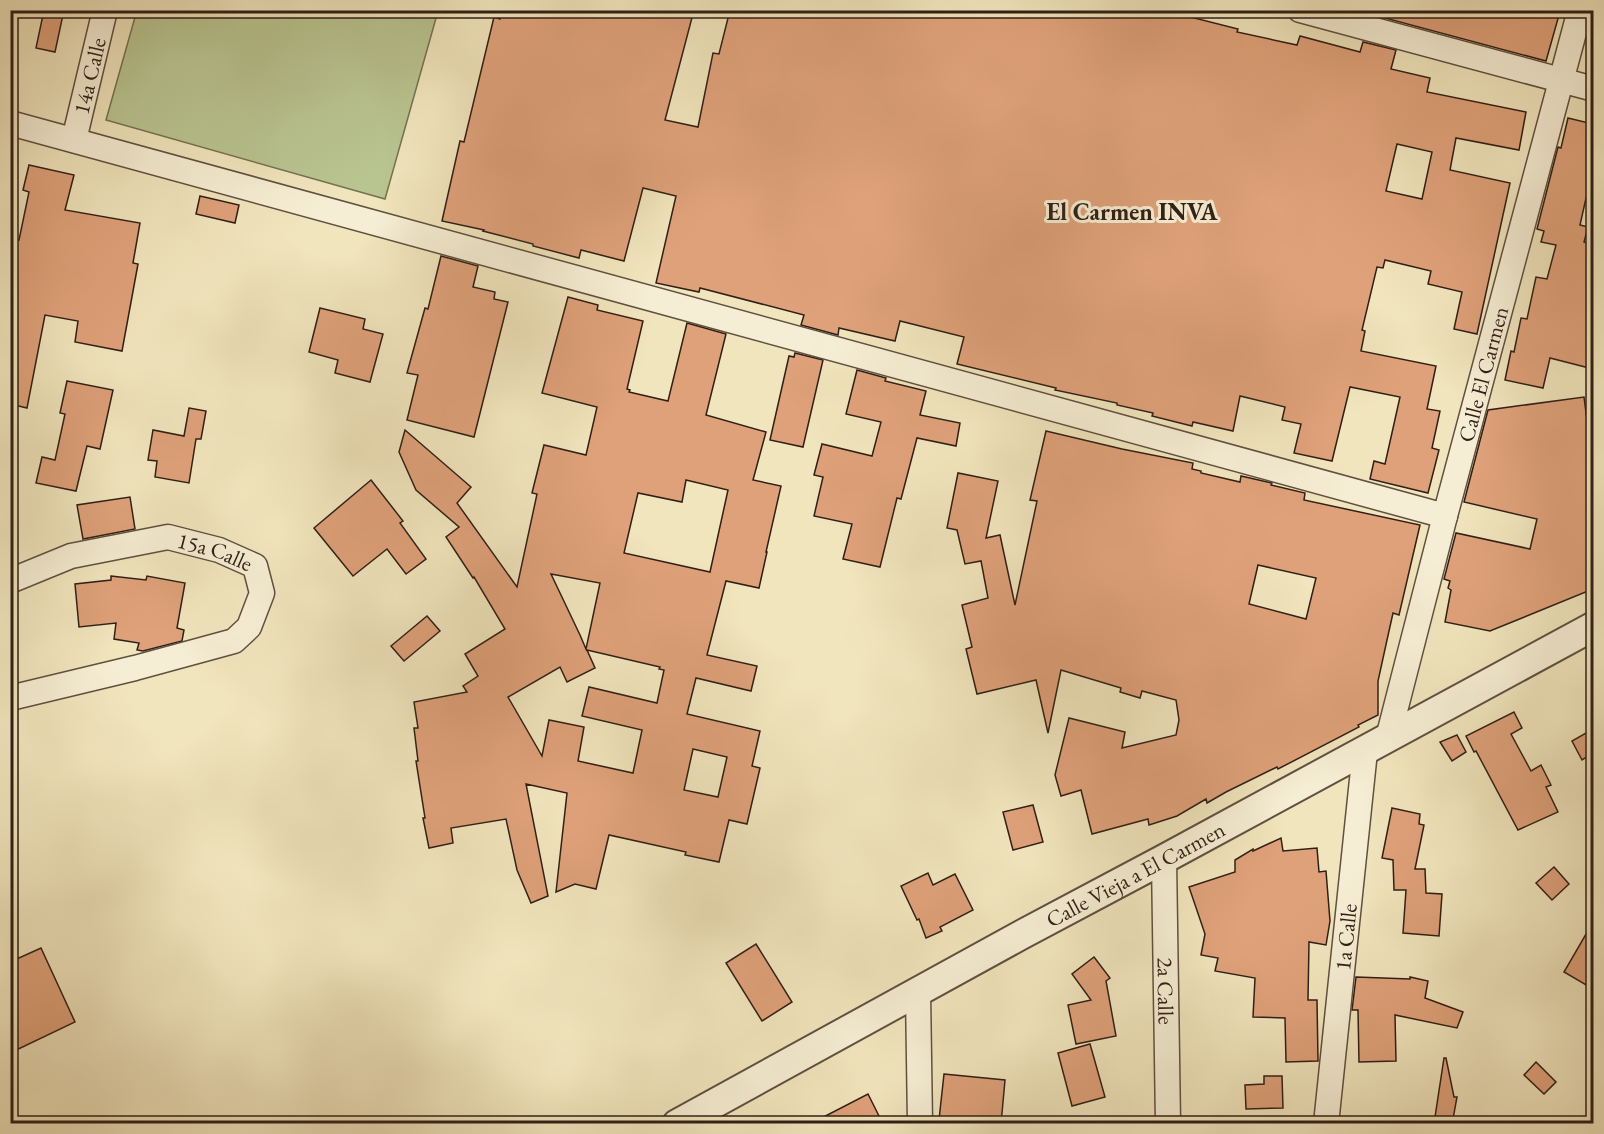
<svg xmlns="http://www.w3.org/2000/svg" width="1604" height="1134" viewBox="0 0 1604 1134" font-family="'EB Garamond',serif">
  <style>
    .green { fill: #b9c591; stroke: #747254; stroke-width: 1.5 }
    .building { fill: #dfa17a; stroke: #301f16; stroke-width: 1.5; fill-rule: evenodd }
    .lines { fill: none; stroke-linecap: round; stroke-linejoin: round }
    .minor-casing { stroke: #605040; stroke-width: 27 }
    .tertiary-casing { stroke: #605040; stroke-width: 32 }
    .minor { stroke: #f6eed4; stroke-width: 24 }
    .tertiary { stroke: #f6eed4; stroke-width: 28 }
    .labels { text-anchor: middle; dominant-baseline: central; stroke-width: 6; stroke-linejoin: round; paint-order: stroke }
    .street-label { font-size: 22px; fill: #301f16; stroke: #f6eed4 }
    .neighbourhood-label { font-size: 24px; font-weight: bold; fill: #301f16; stroke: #f6eed4 }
  </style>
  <rect width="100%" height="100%" fill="#f1e5bd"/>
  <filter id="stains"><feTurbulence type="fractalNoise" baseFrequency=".00333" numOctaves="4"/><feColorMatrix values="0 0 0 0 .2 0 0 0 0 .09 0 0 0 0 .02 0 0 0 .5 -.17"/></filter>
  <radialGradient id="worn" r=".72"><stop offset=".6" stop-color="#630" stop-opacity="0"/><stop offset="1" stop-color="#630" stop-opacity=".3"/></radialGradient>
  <path class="green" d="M137,10L438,11L385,199L106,120Z"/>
  <g class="building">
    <path d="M44,10H64L55,52L36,48Z"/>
    <path d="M501,10H694L665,120L698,127L713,53L719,54L730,10H1163L1238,29L1237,32L1297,45L1300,36L1360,52L1363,42L1396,50L1391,69L1430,78L1427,92L1526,112L1519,150L1456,138L1450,170L1510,183L1477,334L1454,329L1462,292L1428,284L1431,271L1385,260L1383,268L1377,267L1362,330L1365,331L1361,351L1436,366L1427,409L1440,411L1432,448L1439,450L1428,493L1370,479L1374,461L1385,464L1400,397L1350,387L1332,461L1294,453L1301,424L1282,420L1285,407L1240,396L1233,431L1193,422L1192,426L1152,416L1153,413L1117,405V403L1055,390L1056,388L957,364L964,337L900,321L895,341L839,328L838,335L801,325L804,315L700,288L699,292L656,283L676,196L643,188L624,261L581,250L579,258L533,246V244L483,231L484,230L442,221L460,141L464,142L494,17L500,19ZM1397,144L1432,152L1422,199L1386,191Z"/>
    <path d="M1371,10H1542L1559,15L1546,61L1370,14Z"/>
    <path d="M1568,118L1593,124V167L1580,225L1588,227L1584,242L1593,245V369L1550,358L1543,388L1505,380L1511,351L1514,352L1521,318L1527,319L1536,277L1547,279L1556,245L1541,242L1544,231L1537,229L1558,147L1561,148Z"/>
    <path d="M29,165L74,175L65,210L140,223L133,263L138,264L122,351L75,342L78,321L45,315L27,408L10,404V238L19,240L29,192L23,190Z"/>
    <path d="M200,196L239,205L235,223L196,214Z"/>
    <path d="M441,256L478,266L473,287L495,292L494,299L508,302L474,437L407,420L418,375L407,373L425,308L428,309Z"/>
    <path d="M568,297L598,305L597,310L643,321L627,389L630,390L629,392L668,401L687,323L726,334L706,415L766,432L753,480L781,486L766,552H767L759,588L726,581L707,655L757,666L751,691L696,678L687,714L760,731L752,766L760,768L747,824L729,820L719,862L685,855L686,852L609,835L596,889L575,884L556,892L567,793L526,784L548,896L531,903L517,870L506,819L451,828L453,843L429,848L423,818H425L416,761H418L414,728H418L414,702L467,692L463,686L478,676L465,654L505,629L474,577L473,578L446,537L459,527L416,490L399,452L405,430L471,487L457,503L517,587L537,494L532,493L544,445L586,455L597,407L542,393ZM686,480L728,490L710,572L624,553L638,493L682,502ZM551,574L600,583L586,649L580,635ZM587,650L660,667L659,669L664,670L657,703L589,687L582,716L642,730L633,773L578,761L584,727L549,720L542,756L508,697L560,667L567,682L595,668ZM693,749L727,757L718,797L684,790Z"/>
    <path d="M320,308L365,319L363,329L383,334L370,382L335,373L338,360L309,352Z"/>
    <path d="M795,353L823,360L803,447L770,440L789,356L794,357Z"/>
    <path d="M857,370L886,378L885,381L926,391L920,415L960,423L956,446L917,438L901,499L897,498L880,567L843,559L852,524L814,516L823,477L814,475L822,444L872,456L881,422L846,414Z"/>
    <path d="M67,381L113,390L100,449L87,446L76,491L36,483L42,457L55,460L65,414L60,413Z"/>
    <path d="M1584,397L1593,468V589L1490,631L1445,622L1451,590L1448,588L1450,581L1444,579L1456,533L1530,549L1537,519L1464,502L1488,410Z"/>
    <path d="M189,408L206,411L201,439H196L189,483L155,477L157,461L148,460L153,430L184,436Z"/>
    <path d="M1046,431L1122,449L1193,463L1192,469L1201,471V473L1240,482L1241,476L1263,481L1272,483L1271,485L1305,493L1304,500L1420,525L1399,615L1393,613L1387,640L1378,681V715L1358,725L1359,727L1278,769L1277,767L1226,792L1207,803L1206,799L1177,816L1149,825L1148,819L1092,834L1081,790L1061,796L1055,775L1069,718L1125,732L1122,748L1176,735L1179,720L1176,700L1142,691L1140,698L1120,692L1121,688L1061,670L1048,733L1036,680L977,694L966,649L972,647L962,605L988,598L981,561L965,564L957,530L947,528L958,473L998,481L986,538L1000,535L1015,605L1037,501L1030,500ZM1258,565L1316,578L1306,619L1249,604Z"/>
    <path d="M371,480L403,521L400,523L426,559L406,574L387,549L353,576L314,528Z"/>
    <path d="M130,497L135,529L83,539L77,505Z"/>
    <path d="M111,576L146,580L147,576L185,583L177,628L184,630L182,641L143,651L137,650L139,643L114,639L116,623L79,627L75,584L111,580Z"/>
    <path d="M427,616L440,631L404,661L391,646Z"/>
    <path d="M1514,712L1522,728L1511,734L1531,771L1541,765L1551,785L1546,787L1558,812L1518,830L1476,751L1474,752L1466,736Z"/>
    <path d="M1593,729V753L1582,760L1572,741Z"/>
    <path d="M1457,735L1466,752L1452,761L1440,742Z"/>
    <path d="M1033,805L1043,842L1013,850L1003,812Z"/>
    <path d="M1392,808L1420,814L1419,824L1424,825L1415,869H1425L1426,893L1442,894L1439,936L1403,933L1406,890H1394L1393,860L1382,858Z"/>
    <path d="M1281,838L1283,851L1317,848L1319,872L1326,871L1330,921L1326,945L1309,942L1308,1000H1317L1318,1061L1286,1062L1285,1018L1253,1017L1255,978L1215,971L1218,958L1201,955L1205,934L1189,887L1235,872V860L1253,849V851Z"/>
    <path d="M1554,867L1569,884L1552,900L1536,883Z"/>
    <path d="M928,873L933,885L955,874L973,910L940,927L942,931L926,938L919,919L917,920L901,886Z"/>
    <path d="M1593,922V989L1564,972Z"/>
    <path d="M756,944L792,1002L762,1021L726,963Z"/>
    <path d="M41,948L75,1022L10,1053V962Z"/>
    <path d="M1094,957L1110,978L1106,981L1116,1036L1076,1044L1068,1005L1091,1000L1072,974Z"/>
    <path d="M1356,977L1410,979V977L1428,981L1425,998L1463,1012L1457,1028L1395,1015L1396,1061L1359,1062L1358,1010H1352Z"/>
    <path d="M1090,1044L1105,1097L1072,1106L1058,1053Z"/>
    <path d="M1444,1058H1446L1454,1097H1457L1453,1119L1435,1117Z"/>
    <path d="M1536,1062L1556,1082L1544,1094L1524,1075Z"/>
    <path d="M944,1074L1005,1080L1001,1124H944V1121L939,1120Z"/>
    <path d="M1264,1076H1282L1283,1108L1246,1109L1245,1085L1264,1084Z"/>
    <path d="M868,1094L883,1124H810Z"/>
  </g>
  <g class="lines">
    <defs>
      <g id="minor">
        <path d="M1300,10L1594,89"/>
        <path d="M10,123L1445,516"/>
        <path id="s1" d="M74,140L105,10"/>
        <path id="s2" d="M10,581L71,556L168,537L219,550L255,566L262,593L249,627L234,641L135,668L10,698"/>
        <path id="s3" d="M1388,738L1445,516L1580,10"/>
        <path id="s4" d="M1164,859L1168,1124"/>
        <path d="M918,992L920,1124"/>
        <path id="s5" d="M1326,1124L1365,751"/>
      </g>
      <g id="tertiary">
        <path id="s6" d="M677,1124L1021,935L1164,859L1594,626"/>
      </g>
    </defs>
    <use href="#minor" class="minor-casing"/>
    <use href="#tertiary" class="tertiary-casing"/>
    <use href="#minor" class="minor"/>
    <use href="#tertiary" class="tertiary"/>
  </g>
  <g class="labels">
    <g class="street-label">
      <text stroke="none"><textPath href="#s1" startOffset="66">14a Calle</textPath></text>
      <text stroke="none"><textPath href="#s3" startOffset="376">Calle El Carmen</textPath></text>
      <text stroke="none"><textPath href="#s2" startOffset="214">15a Calle</textPath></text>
      <text stroke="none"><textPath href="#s6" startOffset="522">Calle Vieja a El Carmen</textPath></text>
      <text stroke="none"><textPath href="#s5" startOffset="188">1a Calle</textPath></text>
      <text stroke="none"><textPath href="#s4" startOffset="132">2a Calle</textPath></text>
    </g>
    <g class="neighbourhood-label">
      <text x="1132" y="211">El Carmen INVA</text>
    </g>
  </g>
  <rect width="1604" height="1134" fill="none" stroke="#f1e5bd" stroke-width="36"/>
  <rect x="12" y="12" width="1580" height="1110" fill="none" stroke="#301f16" stroke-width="3"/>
  <rect x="18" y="18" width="1568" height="1098" fill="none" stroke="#301f16" stroke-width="1.5"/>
  <rect width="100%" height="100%" filter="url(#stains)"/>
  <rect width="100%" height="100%" fill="url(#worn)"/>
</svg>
